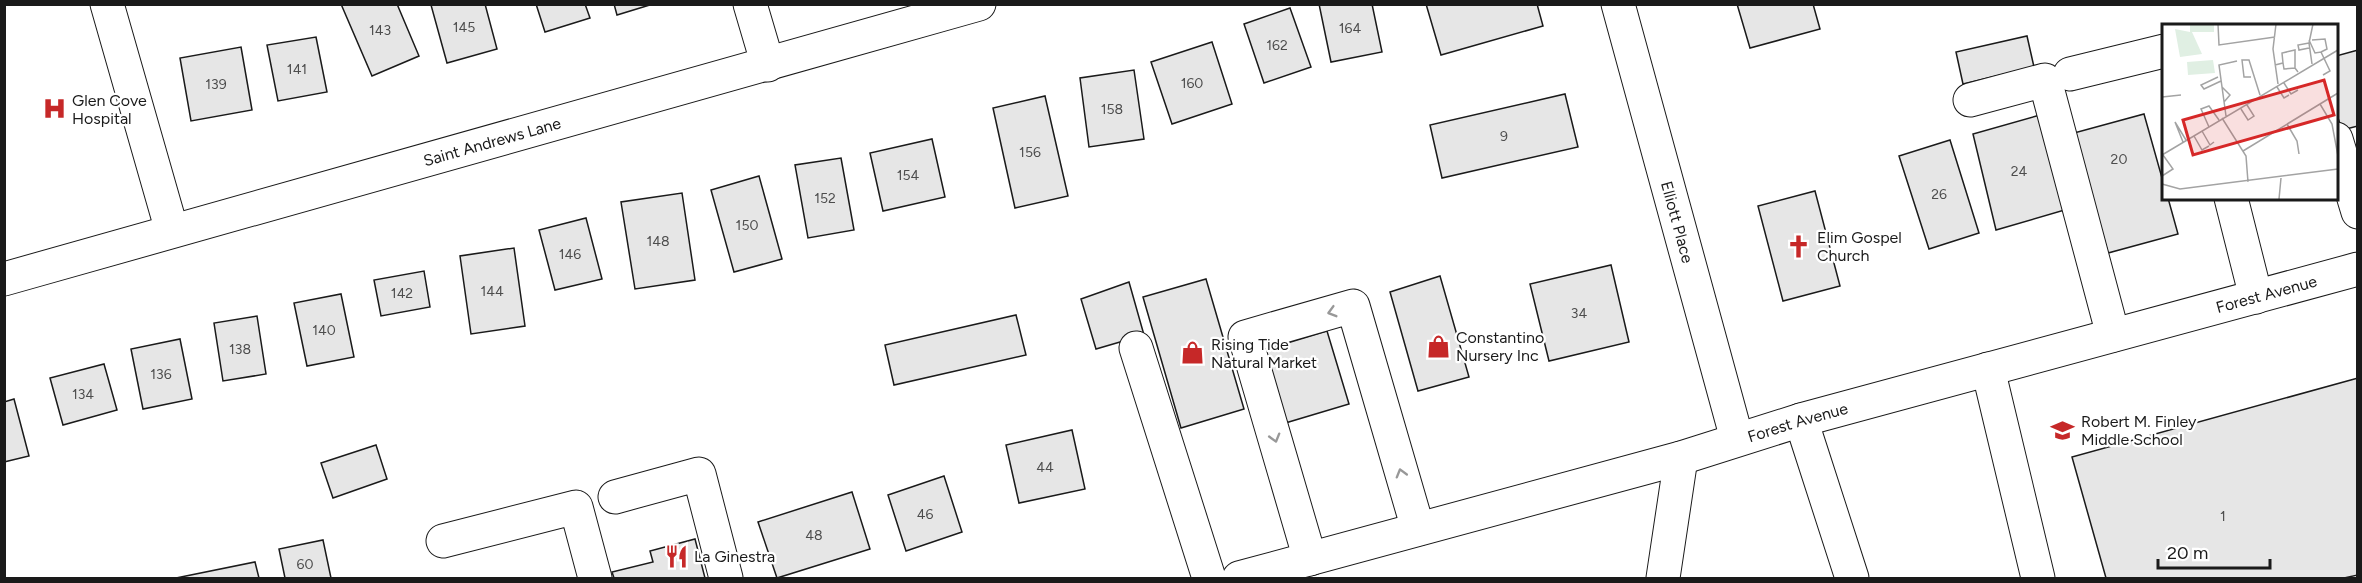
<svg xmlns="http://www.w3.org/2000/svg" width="2362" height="583" viewBox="0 0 2362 583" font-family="Figtree,sans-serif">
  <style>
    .building { fill: #e6e6e6; stroke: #1a1a1a; stroke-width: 1.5 }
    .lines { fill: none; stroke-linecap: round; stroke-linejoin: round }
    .minor-casing { stroke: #1a1a1a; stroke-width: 35 }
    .major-casing { stroke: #1a1a1a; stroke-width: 35 }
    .minor { stroke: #fff; stroke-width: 33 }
    .major { stroke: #fff; stroke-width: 33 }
    .oneway { stroke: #989898 }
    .labels { text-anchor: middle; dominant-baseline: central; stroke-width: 4.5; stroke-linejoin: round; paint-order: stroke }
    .number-label { font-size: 14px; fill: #4d4d4d }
    .poi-label { font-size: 16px; fill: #1a1a1a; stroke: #fff; text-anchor: start }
    .street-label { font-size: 16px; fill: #1a1a1a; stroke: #fff }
    .inset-road { fill: none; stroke: #a3a3a3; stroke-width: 1.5 }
    .view { fill: #d62828; fill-opacity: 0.15; stroke: #d62828; stroke-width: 3 }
    .inset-edge { fill: none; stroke: #1a1a1a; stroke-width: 3 }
  </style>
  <rect width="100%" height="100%" fill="#fff"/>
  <g class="building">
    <path d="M341,4H397L419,56L372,76Z"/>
    <path d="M434,4H485L497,49L447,63L431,5Z"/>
    <path d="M536,4H585L590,18L545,32Z"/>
    <path d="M614,4H653L617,15Z"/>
    <path d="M1319,4H1372L1382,52L1331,62Z"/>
    <path d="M1426,4H1537L1543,26L1441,55Z"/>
    <path d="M1737,4H1813L1820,29L1750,48Z"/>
    <path d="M1290,8L1311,67L1264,83L1244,24Z"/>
    <path d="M2027,36L2034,67L1963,84L1956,52Z"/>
    <path d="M316,37L327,92L278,101L267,45Z"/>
    <path d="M1212,42L1232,104L1172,124L1151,62Z"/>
    <path d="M241,47L252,110L191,121L180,58Z"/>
    <path d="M2358,50V126L2342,130L2336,112V56Z"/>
    <path d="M1134,70L1144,139L1089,147L1080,78Z"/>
    <path d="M1565,94L1578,147L1442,178L1430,125Z"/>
    <path d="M1045,96L1068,196L1015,208L993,108Z"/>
    <path d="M2144,114L2164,185V198H2168L2178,234L2108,253L2074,133Z"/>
    <path d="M2040,115L2068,209L1996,230L1973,134Z"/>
    <path d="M932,139L945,197L883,211L870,153Z"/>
    <path d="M1950,140L1979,233L1929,249L1899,156Z"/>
    <path d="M841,158L854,230L808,238L795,165Z"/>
    <path d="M759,176L782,259L734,272L711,190Z"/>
    <path d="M1815,191L1840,286L1783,301L1758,206Z"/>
    <path d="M682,193L695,280L635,289L621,202Z"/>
    <path d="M586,218L602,279L555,290L539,230Z"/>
    <path d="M514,248L525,326L471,334L460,256Z"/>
    <path d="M1611,265L1629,342L1549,361L1530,284Z"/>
    <path d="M424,271L430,307L381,316L374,280Z"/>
    <path d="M1440,276L1469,377L1418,391L1390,292Z"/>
    <path d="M1206,279L1244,409L1181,428L1143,297Z"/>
    <path d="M1129,282L1144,335L1096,349L1081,299Z"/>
    <path d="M341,294L354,357L307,366L294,303Z"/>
    <path d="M1016,315L1026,355L894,385L885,345Z"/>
    <path d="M257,316L266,374L223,381L214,323Z"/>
    <path d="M1327,331L1349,404L1282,424L1261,351Z"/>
    <path d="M180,339L192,399L143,409L131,349Z"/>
    <path d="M104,364L117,410L63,425L50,378Z"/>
    <path d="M2358,378V575L2344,578H2106L2072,457Z"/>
    <path d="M14,399L29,456L4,462V402Z"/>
    <path d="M1072,430L1085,489L1019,503L1006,445Z"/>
    <path d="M376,445L387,479L333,498L321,463Z"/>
    <path d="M944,476L962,532L906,551L888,495Z"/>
    <path d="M852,492L870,549L777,578L758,522Z"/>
    <path d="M695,539L705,578H614L612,572L653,562L650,551Z"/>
    <path d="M323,540L331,578H285L279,549Z"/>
    <path d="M255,562L259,578H176Z"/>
  </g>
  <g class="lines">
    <defs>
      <g id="minor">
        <path d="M107,4L172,231"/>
        <path d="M750,4L768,65"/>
        <path id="s1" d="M1618,4L1737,439"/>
        <path d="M2070,74L2164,51"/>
        <path d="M1970,100L2045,80L2113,335"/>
        <path d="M2336,139L2358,212"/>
        <path d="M2231,198L2256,297"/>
        <path id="s2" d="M4,279L979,4"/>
        <path d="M1136,348L1209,578"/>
        <path d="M1988,369L2038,578"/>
        <path d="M1801,420L1852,578"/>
        <path d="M615,497L699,474L726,578"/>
        <path d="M443,541L576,507L595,578"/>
        <path d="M1310,559L1245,337L1353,306L1418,529"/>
        <path d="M1663,578L1681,458"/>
      </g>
      <g id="major">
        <path id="s3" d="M1239,578L1681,458L1801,420L2358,269"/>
      </g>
    </defs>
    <use href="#minor" class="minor-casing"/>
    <use href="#major" class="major-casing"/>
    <use href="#minor" class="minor"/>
    <use href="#major" class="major"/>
  </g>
  <defs><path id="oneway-chevron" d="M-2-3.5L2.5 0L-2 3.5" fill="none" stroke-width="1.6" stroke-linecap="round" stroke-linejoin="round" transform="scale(1.5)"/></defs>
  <g class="oneway">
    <use href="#oneway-chevron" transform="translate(1332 312) rotate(164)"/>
    <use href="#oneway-chevron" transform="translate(1275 438) rotate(74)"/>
    <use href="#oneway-chevron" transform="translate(1401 473) rotate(-106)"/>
  </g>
  <defs>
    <symbol id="hospital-bare" viewBox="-9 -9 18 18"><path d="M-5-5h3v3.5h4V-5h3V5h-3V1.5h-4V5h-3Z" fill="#c62828" stroke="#fff" stroke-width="2.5" paint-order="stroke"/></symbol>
    <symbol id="church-bare" viewBox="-9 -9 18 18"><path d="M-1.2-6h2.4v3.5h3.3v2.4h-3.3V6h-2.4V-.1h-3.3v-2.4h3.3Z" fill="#c62828" stroke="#fff" stroke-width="2.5" paint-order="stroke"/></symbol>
    <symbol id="shop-bare" viewBox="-9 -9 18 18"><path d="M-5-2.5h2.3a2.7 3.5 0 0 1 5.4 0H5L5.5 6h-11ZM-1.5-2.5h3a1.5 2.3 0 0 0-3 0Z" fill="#c62828" stroke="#fff" stroke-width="2.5" paint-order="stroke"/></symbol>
    <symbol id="school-bare" viewBox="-9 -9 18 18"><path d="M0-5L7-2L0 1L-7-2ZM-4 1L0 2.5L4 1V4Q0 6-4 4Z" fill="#c62828" stroke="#fff" stroke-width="2.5" paint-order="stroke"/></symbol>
    <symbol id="restaurant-bare" viewBox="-9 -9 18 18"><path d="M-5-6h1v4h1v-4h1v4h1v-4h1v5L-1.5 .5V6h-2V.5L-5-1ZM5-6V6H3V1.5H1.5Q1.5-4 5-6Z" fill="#c62828" stroke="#fff" stroke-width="2.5" paint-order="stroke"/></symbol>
  </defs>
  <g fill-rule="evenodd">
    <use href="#hospital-bare" x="38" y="92" width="33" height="33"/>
    <use href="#church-bare" x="1782" y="230" width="33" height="33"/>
    <use href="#shop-bare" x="1422" y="330" width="33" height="33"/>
    <use href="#shop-bare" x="1176" y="336" width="33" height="33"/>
    <use href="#school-bare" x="2046" y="414" width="33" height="33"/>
    <use href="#restaurant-bare" x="660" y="540" width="33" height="33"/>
  </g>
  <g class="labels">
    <g class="number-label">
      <text x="464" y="27">145</text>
      <text x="1350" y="28">164</text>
      <text x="380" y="30">143</text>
      <text x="1277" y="45">162</text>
      <text x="297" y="69">141</text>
      <text x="1192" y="83">160</text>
      <text x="216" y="84">139</text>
      <text x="1112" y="109">158</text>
      <text x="1504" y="136">9</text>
      <text x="1030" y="152">156</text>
      <text x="2119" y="159">20</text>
      <text x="2019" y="171">24</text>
      <text x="908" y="175">154</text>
      <text x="1939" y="194">26</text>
      <text x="825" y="198">152</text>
      <text x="747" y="225">150</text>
      <text x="658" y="241">148</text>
      <text x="570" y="254">146</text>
      <text x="492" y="291">144</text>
      <text x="402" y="293">142</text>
      <text x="1579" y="313">34</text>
      <text x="324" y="330">140</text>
      <text x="240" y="349">138</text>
      <text x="161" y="374">136</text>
      <text x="83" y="394">134</text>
      <text x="1045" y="467">44</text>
      <text x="925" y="514">46</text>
      <text x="2223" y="516">1</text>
      <text x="814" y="535">48</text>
      <text x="305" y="564">60</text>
    </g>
    <g class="poi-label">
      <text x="72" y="100">Glen Cove<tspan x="72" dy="18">Hospital</tspan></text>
      <text x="1817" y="237">Elim Gospel<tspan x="1817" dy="18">Church</tspan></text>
      <text x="1456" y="337">Constantino<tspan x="1456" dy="18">Nursery Inc</tspan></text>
      <text x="1211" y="344">Rising Tide<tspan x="1211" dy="18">Natural Market</tspan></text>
      <text x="2081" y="421">Robert M. Finley<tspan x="2081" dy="18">Middle School</tspan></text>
      <text x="694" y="556">La Ginestra</text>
    </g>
    <g class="street-label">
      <text stroke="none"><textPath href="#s2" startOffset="507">Saint Andrews Lane</textPath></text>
      <text stroke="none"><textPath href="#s1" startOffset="226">Elliott Place</textPath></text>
      <text stroke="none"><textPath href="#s3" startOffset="1066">Forest Avenue</textPath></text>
      <text stroke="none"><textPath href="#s3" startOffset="580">Forest Avenue</textPath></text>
    </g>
  </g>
  <g transform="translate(2162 24)">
    <rect width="176" height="176" fill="#fff"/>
    <path d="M28,0H52V8H30L40,30L18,33L13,5L28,8ZM51,36L53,49L26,51L25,38Z" fill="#e0efe3"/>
    <path class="inset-road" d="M56,0L57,21L113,13M114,0L111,25L116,60M147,16L153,29L159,28L168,47L161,51M150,16L163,15L165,25L159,28M147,19L136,21L137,26L147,24M121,39L120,29L133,26V44M150,40L147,19L151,0M113,41L121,39L122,45L133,44L136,48M56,53L39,61L42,65L59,57M89,53H82L80,36H87L98,71M122,59L129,70L136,66M60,63L68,71L62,78M115,63L122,74L127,71M0,73L19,71M158,80L170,100L176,132M79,85L86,96L92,92L85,81M64,92L57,41L75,37M60,94L84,132L86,158M13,98L21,118M13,98L24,116M125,100L135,117L137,130M47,103L39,85L47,82L57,96M40,107L48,121L52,118M32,112L40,126L47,122M81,127L176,69M0,131L176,26M0,152L11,145L1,131M0,160L18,165L176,145M117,175L119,154"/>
    <path class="view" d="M162,56L172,91L31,131L21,96Z"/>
    <rect width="176" height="176" class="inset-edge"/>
  </g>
  <rect width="2362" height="583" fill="none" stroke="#1a1a1a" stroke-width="12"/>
  <path d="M2158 559v9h112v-9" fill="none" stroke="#1a1a1a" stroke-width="3"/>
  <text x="2167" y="559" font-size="18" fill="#1a1a1a" stroke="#ffffff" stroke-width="4.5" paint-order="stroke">20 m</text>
</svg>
